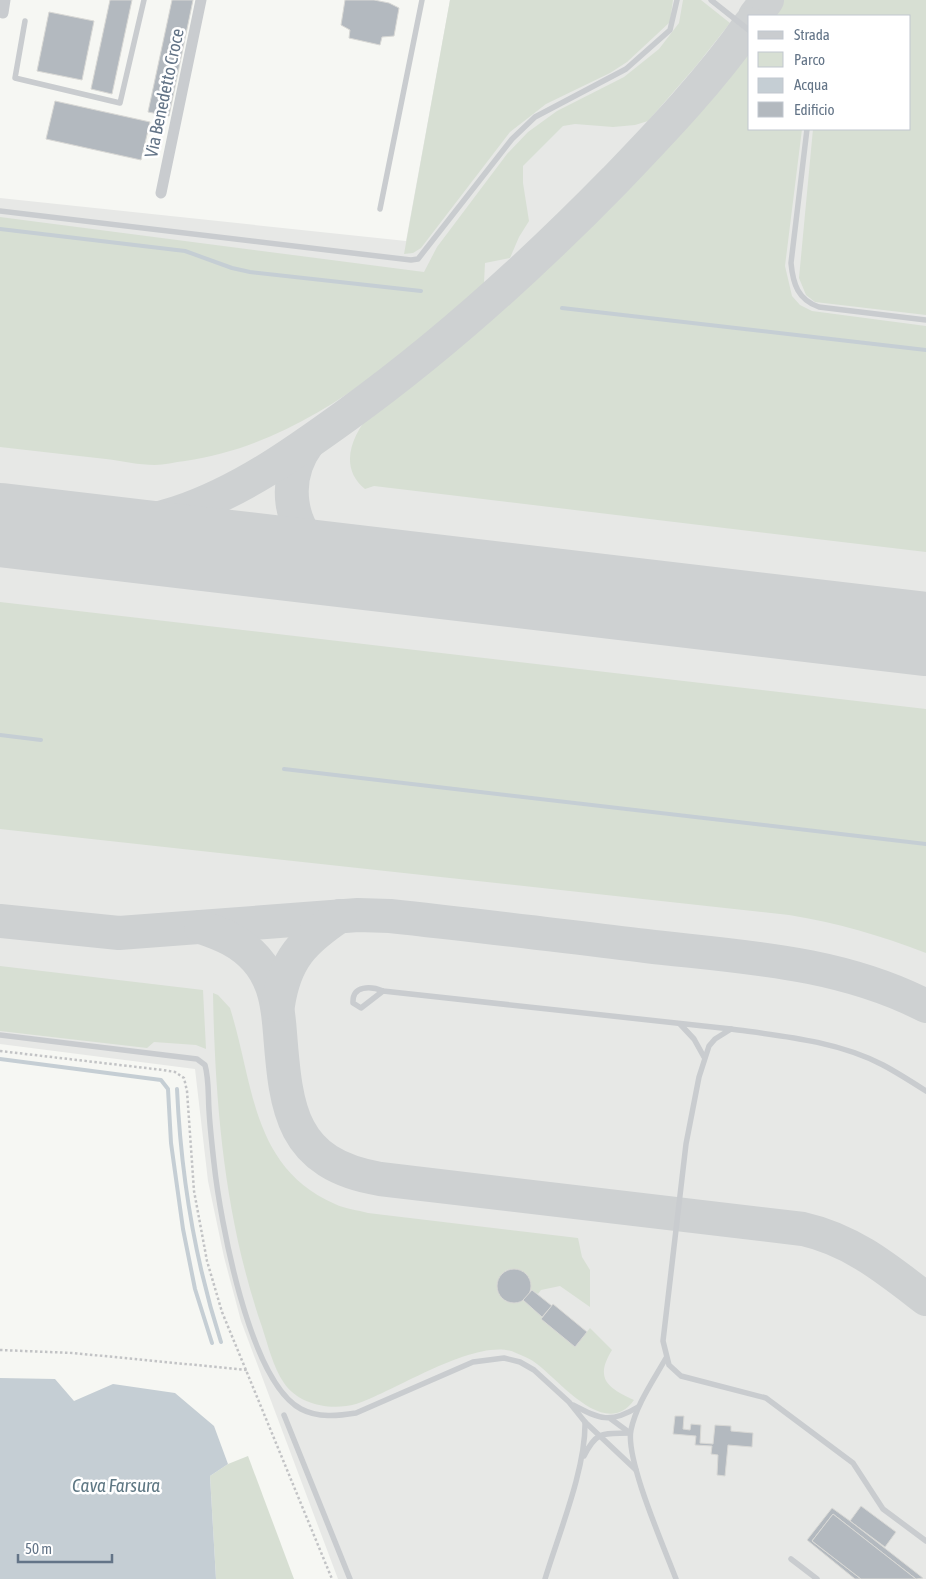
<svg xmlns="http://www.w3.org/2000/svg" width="926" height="1579" viewBox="0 0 926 1579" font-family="'Asap Condensed',sans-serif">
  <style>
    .built { fill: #e7e8e6; fill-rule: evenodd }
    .green { fill: #d7dfd3 }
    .water { fill: #c5ced4 }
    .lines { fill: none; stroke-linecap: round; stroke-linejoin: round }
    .stream { stroke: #c5ced4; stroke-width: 4 }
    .taxiway { stroke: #ced1d2; stroke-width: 34 }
    .runway { stroke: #ced1d2; stroke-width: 84 }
    .building { fill: #b3b9bf; stroke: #d8d8d5 }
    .path { stroke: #c2c3c5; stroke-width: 2.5; stroke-dasharray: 2.5 2.5; stroke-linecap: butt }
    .lane { stroke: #c9cccf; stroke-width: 5.5 }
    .street { stroke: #c9cccf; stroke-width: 11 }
    .labels { text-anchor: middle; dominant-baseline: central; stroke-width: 5; stroke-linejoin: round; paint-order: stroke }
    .street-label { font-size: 18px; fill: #637487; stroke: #fff }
    .water-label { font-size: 19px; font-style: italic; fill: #5e7783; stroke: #fff }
  </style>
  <rect width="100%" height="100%" fill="#f6f7f3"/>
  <path class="built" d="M450,0H926V1579H338L241,1321L224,1257L208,1181L195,1069L0,1044V198L406,241ZM750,16H910V129H750Z"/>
  <g class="green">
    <path d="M450,0H673L670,22L627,62L610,73L546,104L510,132L421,248L413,253L404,254Z"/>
    <path d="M683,0H701L730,23L696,66L648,121L635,125L613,127L575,124L563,126L523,166V183L529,221L519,237L510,258L485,263L484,283C399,360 302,444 185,461C175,462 164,465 155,465C139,465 122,461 106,459C70,455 35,451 0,447V217L424,272L437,247L507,154L528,132L557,111L624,77L659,49L679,23Z"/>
    <path d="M783,0H926V315L815,302L806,295L799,278L813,129H910V16H771Z"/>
    <path d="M750,45V129H802L785,266L792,296L800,305L812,311L926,326V552L374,486L365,489C338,467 352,435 371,413C429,367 488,322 543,271C617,201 684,124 750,45Z"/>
    <path d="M0,602L926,709V953C879,935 838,923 789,915L0,829Z"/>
    <path d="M0,966L203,990L206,1049L196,1045L154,1042L147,1048L0,1031Z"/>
    <path d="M213,993L218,995L230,1008C254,1084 251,1167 335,1204C345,1209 358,1210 368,1213L578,1238L582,1257L590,1270V1307L560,1286L541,1290L538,1294L530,1289L526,1274C490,1250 489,1320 525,1299L523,1300L542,1317L541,1319L575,1347L590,1328L612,1350C594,1379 608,1388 634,1400C606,1440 561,1382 537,1364C531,1359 523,1356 516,1353C479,1335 394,1392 356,1404C331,1411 299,1405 284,1383C273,1367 268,1345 262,1327C225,1220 215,1106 213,993Z"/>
    <path d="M248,1456L294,1579H216L210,1476L228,1464Z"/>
  </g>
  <path class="water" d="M0,1378L55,1379L74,1401L113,1384L175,1393L214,1426L228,1464L210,1476L216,1579H0Z"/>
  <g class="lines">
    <g class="stream">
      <path d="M0,229L185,251L232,268L250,272L421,291"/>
      <path d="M562,308L926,350"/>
      <path d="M0,735L41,740"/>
      <path d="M284,769L926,844"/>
      <path d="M0,1059L161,1080L168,1089L171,1143L183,1229L195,1289L212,1343"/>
      <path d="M177,1089C181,1176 194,1258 221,1342"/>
    </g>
    <g class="taxiway">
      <path d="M755,16L767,0"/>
      <path d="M308,443C282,478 287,530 325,555C340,565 360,567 377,569"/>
      <path d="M27,529C77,530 129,529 177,513C240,492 293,454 347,415C444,345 531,266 615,180C662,131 711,80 750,24"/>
      <path d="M917,633L926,635"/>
      <path d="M0,921L119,933L358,915L390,916C475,925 561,936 646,946C741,957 839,961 926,1006"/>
      <path d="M201,927C222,934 241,942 256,959C275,980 278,1007 280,1033C286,1110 291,1164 380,1179L803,1229C852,1240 887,1269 926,1299"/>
      <path d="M278,1005C285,959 303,941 340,916"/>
    </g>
    <path class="runway" d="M0,525L926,634"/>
  </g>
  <g class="building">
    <path d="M110,0H132L112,94L91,89Z"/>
    <path d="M172,0H193L169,116L148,112Z"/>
    <path d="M345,0H374L389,3L399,8L394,36L382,37L380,45L349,38L350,30L341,25Z"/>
    <path d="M49,12L94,21L82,80L37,71Z"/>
    <path d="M55,101L150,122L141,160L46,139Z"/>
    <circle cx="514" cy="1286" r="17"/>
    <path d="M532,1290L552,1306L542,1317L523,1300Z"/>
    <path d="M553,1304L587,1332L575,1347L541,1319Z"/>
    <path d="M675,1416H684L683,1429L690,1430L691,1424L701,1425L700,1443L713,1444L715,1425L731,1426V1431L753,1433L752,1447L728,1445L725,1476L717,1475L718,1455L711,1454L712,1446L695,1445L696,1436L673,1434Z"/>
    <path d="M861,1506L896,1532L885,1547L850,1521Z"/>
    <path d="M832,1508L850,1521L923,1578L916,1579L833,1514L812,1541L861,1579H855L807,1540Z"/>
    <path d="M833,1514L916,1579H861L812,1541Z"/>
  </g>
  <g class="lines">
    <g class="path">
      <path d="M0,1051L163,1070L175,1072L184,1078L187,1091L194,1191L207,1261L222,1312L332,1579"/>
      <path d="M0,1350L73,1353L247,1370"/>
    </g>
    <g class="lane">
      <path d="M711,0L750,31"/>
      <path d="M25,21L15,78L120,103L144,0"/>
      <path d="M807,129L791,263C793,284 798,300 819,307L926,320"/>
      <path d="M380,209L422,0"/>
      <path d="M0,211L411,260L418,259L512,139L535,117L626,69L670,30L677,0"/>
      <path d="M383,991L361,1008L353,1003C352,985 371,986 383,991L731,1029"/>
      <path d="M680,1024L694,1039L704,1057"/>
      <path d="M0,1035L197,1059L205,1065C209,1079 208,1095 209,1110C210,1128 212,1145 214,1163C220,1219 249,1381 301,1409C318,1418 338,1416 356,1413L473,1362L504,1358L520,1362L534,1370L569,1402L585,1422L636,1470"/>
      <path d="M926,1091C912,1082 898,1073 883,1065C837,1041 782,1036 731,1029L715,1039L709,1046L699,1077L686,1144L663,1341L669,1365L681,1376L766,1398L853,1463L883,1509L926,1541"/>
      <path d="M666,1358C653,1381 636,1405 631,1430C625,1459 664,1547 676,1579"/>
      <path d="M573,1405C600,1419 610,1424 638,1407"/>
      <path d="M284,1415L350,1579"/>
      <path d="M611,1419L630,1433"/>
      <path d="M584,1456C597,1430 603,1434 630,1433"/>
      <path d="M791,1559L817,1579"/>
      <path d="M545,1579C559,1533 586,1468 585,1422"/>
    </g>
    <g class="street">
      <path d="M3,13L5,0"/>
      <path d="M161,193L201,0"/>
    </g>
  </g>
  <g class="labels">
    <g class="street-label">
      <text transform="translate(164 93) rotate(-78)">Via Benedetto Croce</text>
    </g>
    <g class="water-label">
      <text x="116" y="1485">Cava Farsura</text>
    </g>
  </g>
  <rect x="748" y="15" width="162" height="115" fill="#ffffff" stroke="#c1c7cf"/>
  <rect x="758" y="31" width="25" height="8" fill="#c9cccf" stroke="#c1c7cf"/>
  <text x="794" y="40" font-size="15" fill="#637487">Strada</text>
  <rect x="758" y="52" width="25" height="15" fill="#d7dfd3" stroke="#c1c7cf"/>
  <text x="794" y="65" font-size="15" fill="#637487">Parco</text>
  <rect x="758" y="78" width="25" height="15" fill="#c5ced4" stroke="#c1c7cf"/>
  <text x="794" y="90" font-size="15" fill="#637487">Acqua</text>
  <rect x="758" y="102" width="25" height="15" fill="#b3b9bf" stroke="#c1c7cf"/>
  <text x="794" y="115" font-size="15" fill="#637487">Edificio</text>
  <path d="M18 1554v8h94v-8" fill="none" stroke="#637487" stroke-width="2.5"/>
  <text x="25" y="1554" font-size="15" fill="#637487" stroke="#ffffff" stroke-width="4" paint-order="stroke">50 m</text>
</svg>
